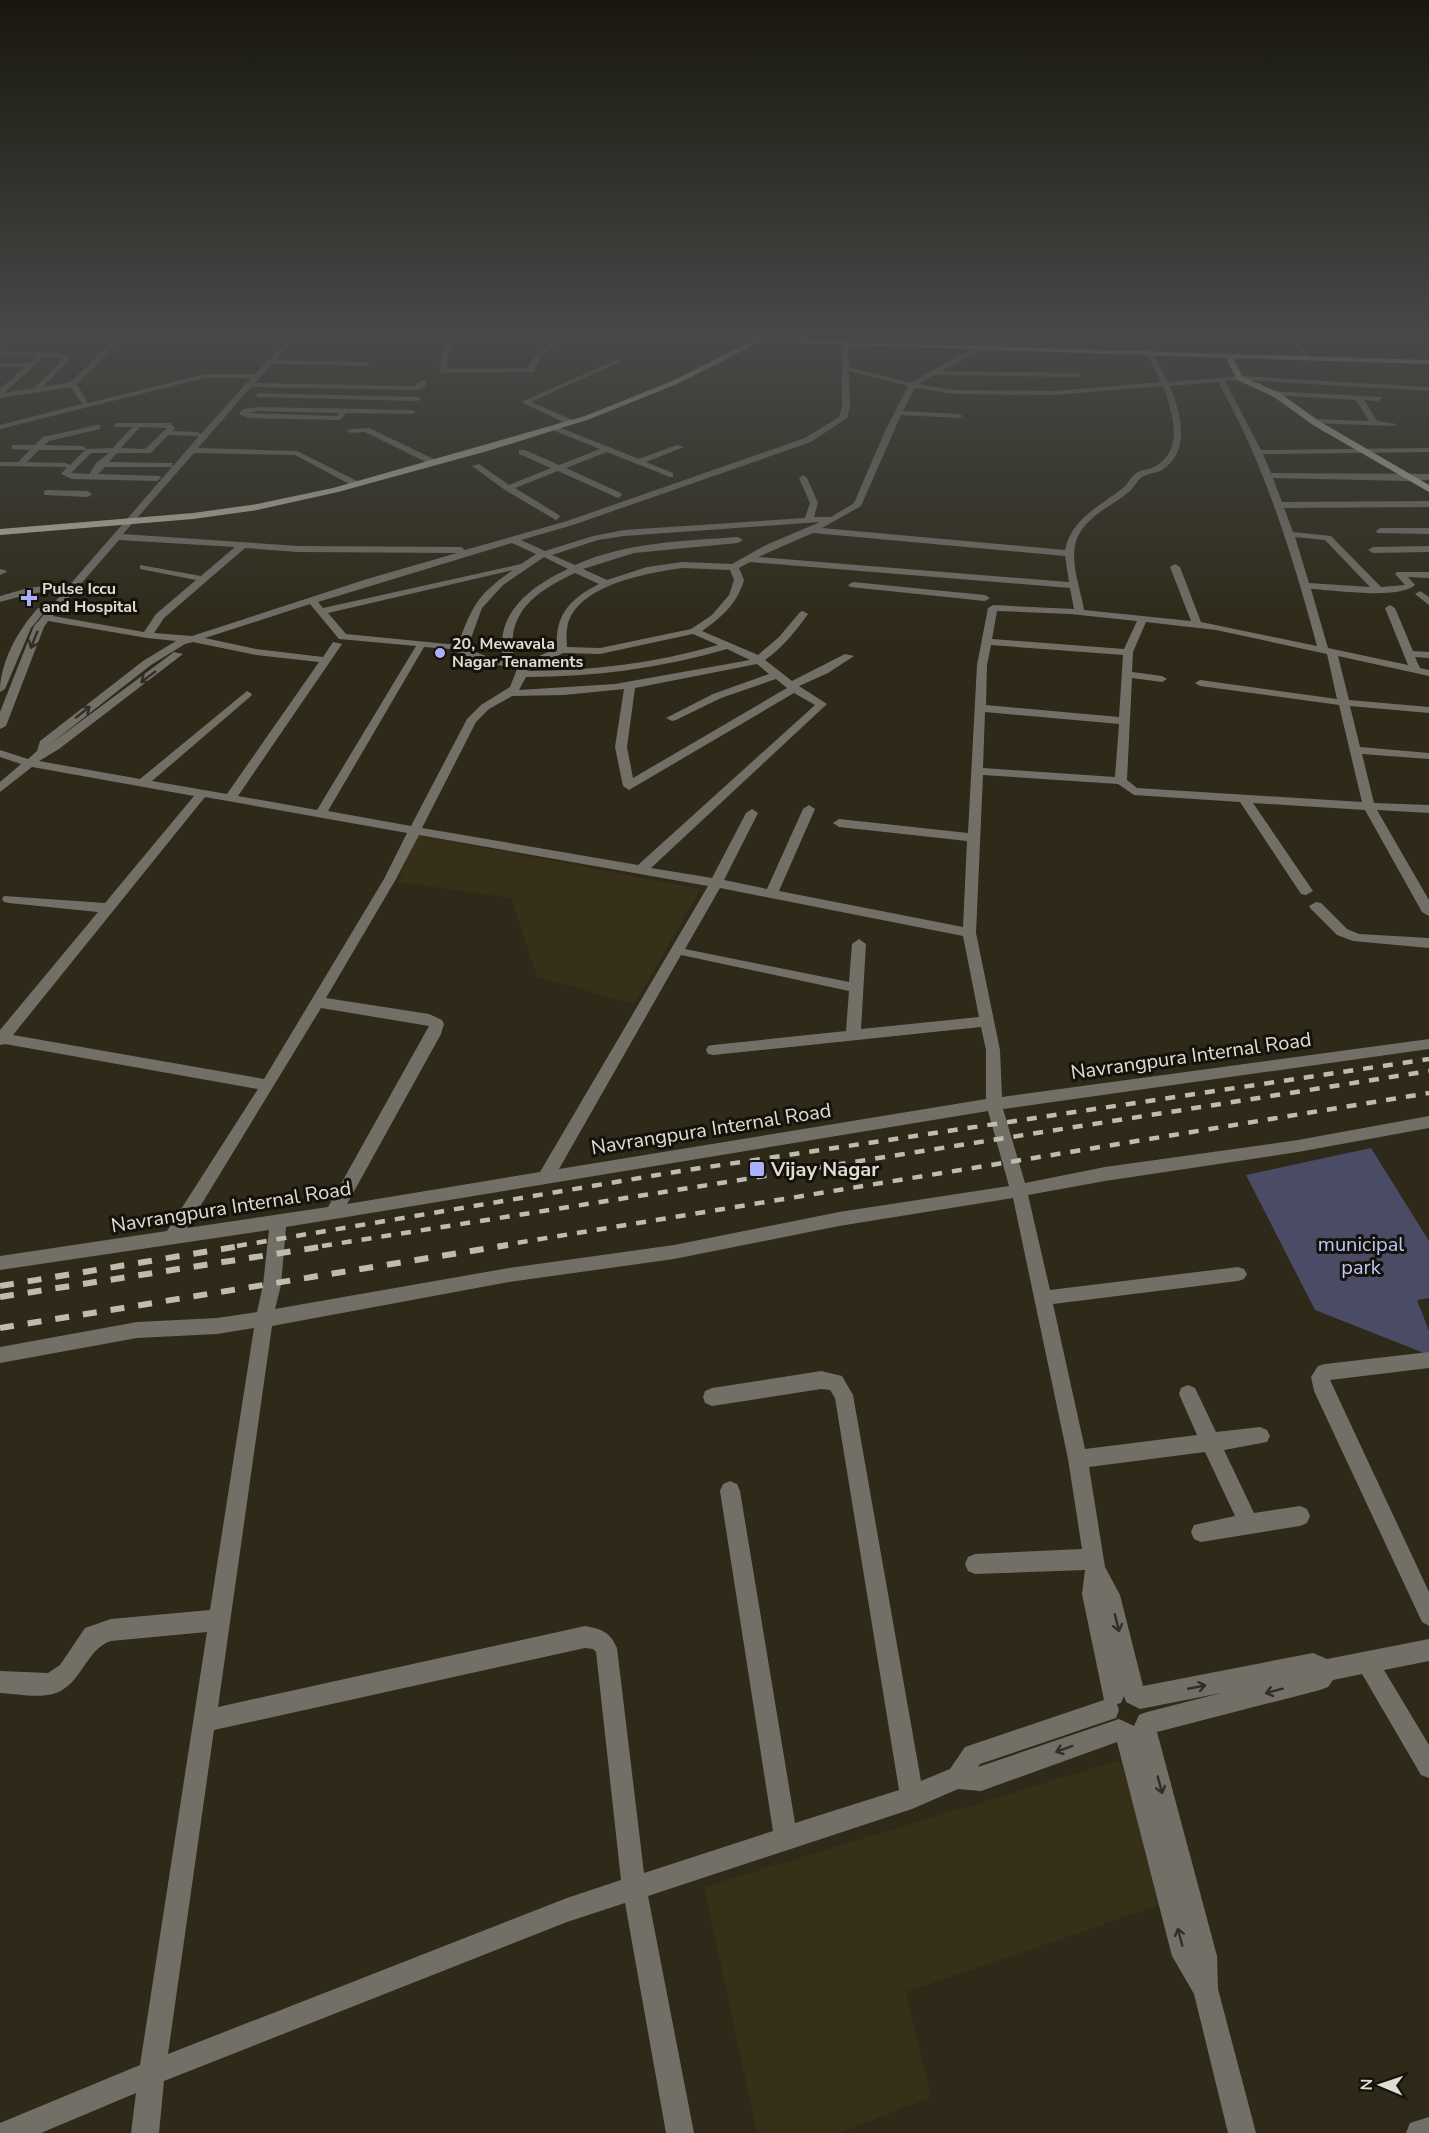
<svg xmlns="http://www.w3.org/2000/svg" width="1429" height="2133" viewBox="0 0 1429 2133" font-family="'Nunito Sans',sans-serif">
  <style>
    .built { fill: #373018 }
    .green { fill: #4a4c65 }
    .lines { fill: none; stroke-linecap: round; stroke-linejoin: round }
    .minor { fill: #726f67; fill-rule: evenodd }
    .major { fill: #bab5a3; fill-rule: evenodd }
    .rail-far1 { stroke: #bfbbb0; stroke-width: 4.5; stroke-dasharray: 10 10; stroke-linecap: butt }
    .rail { stroke: #bfbbb0; stroke-width: 6; stroke-dasharray: 14 14; stroke-linecap: butt }
    .oneway { stroke: #302e27 }
    .poi-dot { fill: #aab0fb; stroke: #14120b; stroke-width: 2 }
    .labels { text-anchor: middle; dominant-baseline: central; stroke-width: 6; stroke-linejoin: round; paint-order: stroke }
    .far-poi-label { font-size: 16px; font-weight: bold; fill: #e0dcd2; stroke: #14120b; text-anchor: start }
    .street-label { font-size: 20px; fill: #e0dcd2; stroke: #14120b }
    .poi-label { font-size: 20px; font-weight: bold; fill: #e0dcd2; stroke: #14120b; text-anchor: start }
    .park-label { font-size: 20px; fill: #c1c6fa; stroke: #14120b }
  </style>
  <rect width="100%" height="100%" fill="#2e2918"/>
  <g class="built">
    <path d="M417,835L701,889L634,1004L537,977L511,898L398,882Z"/>
    <path d="M1120,1760L1163,1904L906,1992L931,2097L840,2133H757L704,1887Z"/>
  </g>
  <path class="green" d="M1371,1148L1429,1241V1298L1417,1300L1429,1331V1355L1315,1310L1246,1175Z"/>
  <g class="lines">
    <g class="minor">
      <path d="M119,335H126L77,384L88,403L205,374H255L284,344L298,335L304,336L288,346L276,360L365,362L369,364L365,366L272,364L255,383L414,386L421,380H427L424,388L415,390L251,387L198,448L297,451L359,482V486H353L295,455L194,453L123,534L298,546L461,547L465,550L567,521L805,438L839,417L842,407V344L845,342L848,344L849,367L910,383L955,358L983,345L985,348L941,371L1078,373L1082,375L1078,377L934,375L918,384L955,390L1054,391L1161,382L1146,352L1149,350L1152,352L1168,382L1240,376L1429,387V391L1240,380L1225,381L1261,450L1429,448V452L1263,454L1271,473L1429,474V480L1408,481L1273,478L1282,502L1429,501V507L1284,508L1293,532L1331,536L1381,587L1405,585L1395,574L1397,572H1429V578L1408,577L1415,585C1398,600 1335,590 1311,589L1328,648L1408,665L1385,608L1390,605L1395,608L1413,651L1429,652V658L1415,657L1420,668L1429,670V676L1338,656L1349,700L1429,707V713L1350,706L1360,747L1429,753V759L1362,754L1374,803L1429,805V813L1377,810L1429,900V916L1422,912L1365,810L1253,803L1313,891L1306,895L1301,894L1240,802L1134,795L1118,784L983,775L976,933L1000,1050L1002,1097L1429,1039V1049L1003,1109L1025,1183L1105,1167L1298,1140L1429,1116V1128L1298,1152L1105,1181L1028,1195L1050,1290L1238,1267L1244,1269L1247,1274L1244,1279L1238,1281L1053,1304L1085,1449L1197,1435L1179,1394L1181,1388L1188,1385L1195,1388L1216,1432L1260,1427L1267,1430L1270,1436L1267,1442L1224,1450L1254,1513L1300,1506L1307,1509L1310,1516L1307,1523L1300,1526L1201,1542L1194,1539L1191,1532L1194,1525L1235,1516L1205,1452L1089,1467L1105,1567L1120,1595L1143,1686L1313,1653L1327,1659L1429,1639V1661L1384,1670L1429,1745V1778L1421,1775L1362,1674L1333,1680L1328,1687L1320,1690L1157,1732L1217,1956L1218,1989L1256,2133H1228L1194,1994L1172,1956L1117,1742L981,1791L958,1789L912,1809L648,1896L694,2133H666L625,1903L567,1922L164,2081L159,2133H131L136,2093L41,2133H0V2123L140,2065L207,1632L111,1641C85,1649 82,1686 53,1694C38,1698 16,1694 0,1693V1671L48,1673L60,1665L85,1628L111,1619L210,1610L254,1328L217,1334L137,1338L0,1363V1347L137,1322L217,1318L257,1312L263,1285L269,1230L0,1270V1256L167,1231L258,1089L5,1044L0,1045V1030L98,912L9,903L4,902L2,899L4,896L105,903L194,796L32,767L0,792V782L21,764L0,757V750L28,759L37,751L40,741L143,661L176,641L147,638L48,621L44,627L6,726L0,729V712L34,626L199,436L168,435L151,453H117L109,462L169,463H172V467H105L98,474L160,476L161,478L157,481L72,479L61,474L67,467L0,466V462H18L30,450L12,449V445H35L43,437L97,425H100V429L49,441L44,445L82,446L86,448L85,450H39L27,462L66,463L70,465L86,449L113,448L132,427H115V423H170L175,428L173,431L197,432L201,434L251,378H205L0,429V425L82,404L71,387L0,398V389L24,367H0V363H29L36,356L0,355V351L59,353L68,356V361L43,387L71,382ZM44,357H59L62,360L34,388L4,393ZM849,371L908,386L885,431L854,503L831,517H814L818,503L807,478L803,475L799,478L810,503L805,518L624,530L593,536L545,551L521,540L573,525L811,442L847,418L850,407ZM1218,382C1265,465 1292,554 1317,646L1201,622L1180,567L1175,564L1170,567L1191,621L1084,610C1081,590 1071,566 1075,546C1080,519 1110,507 1129,492C1135,487 1138,478 1144,476C1150,473 1157,473 1162,470C1192,451 1180,412 1170,386ZM1163,386C1172,411 1185,449 1156,466C1150,470 1140,469 1135,474C1130,478 1128,484 1123,488C1100,506 1071,519 1065,550L822,528L861,506L901,415L959,418L963,416L959,414L903,411L915,388L955,394L1054,395ZM140,427L167,428L145,449L121,448ZM91,453H109L97,462L89,474L71,473ZM820,522L766,545L732,564L682,562L647,567L607,580L583,569L634,553L738,543L743,540L738,537C684,541 626,542 575,565L552,555L598,540L624,536ZM813,533L1065,556L1069,582L758,557ZM1295,537L1325,540L1370,587L1309,583ZM119,540L235,547L201,576L140,565V569L196,580L156,614L144,632L53,616ZM512,543L536,554L521,564L323,608L318,602ZM245,548L298,552L457,553L367,579L192,636L154,633L164,618ZM544,557L568,569C531,586 493,614 504,660L486,656L467,649L482,608L503,585ZM750,562L1070,588L1074,609L993,605L988,608L977,665L968,833L839,819L833,823L839,827L967,841L963,927L779,891L815,809L809,805L803,809L767,889L724,880L758,813L752,809L746,813L712,878L651,868L827,704L799,686L828,673L854,656L845,654L792,681L765,660C782,648 796,631 808,614L803,611L800,612L779,637L758,655L702,631C722,617 737,604 744,580L739,568ZM682,568L730,570L734,580L729,595L712,615L691,629L600,648L567,647C566,634 566,622 574,611C595,582 649,573 682,568ZM513,570C478,594 472,606 458,645L346,634L328,613ZM575,573L599,584C570,599 555,614 557,648L521,664L515,662C503,614 536,591 575,573ZM310,604L339,639L416,646L317,810L238,796L342,644L333,642L323,657L256,649L205,638ZM997,611L1070,614L1137,621L1124,649L992,639ZM1146,622L1216,630L1327,654L1337,699L1200,680L1195,683L1200,686L1339,705L1362,802L1137,788L1127,780L1132,678L1162,682L1167,679L1162,676L1132,672L1133,652ZM693,634L718,645C655,663 592,671 527,671L563,653L600,654ZM193,642L256,655L319,662L227,794L152,781L251,696L252,694L247,691L140,779L39,761L59,749L183,654L174,652L49,745L151,665L185,644ZM991,645L1123,655L1119,717L986,705L987,665ZM424,647L450,649L479,661L517,669L510,687L481,705L467,719L411,826L328,811ZM727,649L750,660L615,684L519,690L526,677C594,677 661,668 727,649ZM757,664L769,674L713,694L666,718L672,721L676,720L721,698L776,679L787,688L633,778L627,747L635,688ZM624,689L615,747L623,786L629,790L794,693L815,705L638,865L422,828L476,722L489,709L512,696L564,695ZM985,712L1119,724L1115,777L983,768ZM205,797L407,833L384,879L264,1079L13,1035ZM419,835L708,886L540,1172L347,1204L441,1034L444,1024L442,1020L429,1014L326,998L396,879ZM720,888L963,936L979,1017L861,1029L866,944L859,939L852,944L849,982L685,949ZM681,955L849,991L846,1031L713,1045L708,1046L706,1050L708,1054L713,1055L981,1027L986,1050V1099L559,1169ZM321,1008L429,1026L328,1207L187,1228ZM988,1111L1009,1186L839,1212L674,1245L509,1268L275,1309L281,1285L286,1227ZM1013,1198L1068,1459L1082,1549L975,1554L968,1557L965,1564L968,1571L975,1574L1085,1570L1082,1594L1104,1700L965,1747L950,1769L921,1781L853,1395L842,1376L821,1371L712,1388L705,1391L703,1397L705,1403L712,1406L821,1389L830,1390L835,1398L899,1790L795,1823L740,1491L737,1484L730,1481L723,1484L720,1491L773,1831L644,1873L617,1648C610,1632 602,1629 585,1626L218,1707L272,1326L509,1282L674,1259L839,1226ZM585,1648L593,1649L596,1652L621,1880L567,1898L168,2054L214,1730ZM1221,1693L1147,1712L1139,1715L1134,1726L1119,1719L978,1767L980,1764L1116,1718L1119,1710L1117,1704L1121,1703L1124,1696L1126,1702L1140,1709Z"/>
      <path d="M1284,335H1291L1307,354V356H1303Z"/>
      <path d="M448,336L451,338L447,369L528,368L535,355L557,339L562,340L540,357L534,372L443,373L439,371L445,338Z"/>
      <path d="M618,359L624,360L531,402L573,420V424H567L521,402Z"/>
      <path d="M1272,391L1382,397L1379,401L1364,400L1377,421L1397,424L1393,426L1311,423V419H1314L1369,421L1356,400L1269,395Z"/>
      <path d="M258,393L417,397L421,399L417,401L255,397Z"/>
      <path d="M257,407L412,410L416,412L412,414L346,413L340,420L248,418L239,414L243,409ZM257,411L339,413L337,416L248,413Z"/>
      <path d="M558,427L639,459L677,445L684,447L646,462L673,473V477H670L607,452L566,468L621,493L622,495L618,498L558,471L515,488L559,515L560,517L556,520L505,490L472,466L479,464L509,485L551,468L519,454V450H525L559,465L600,449L555,431L554,429Z"/>
      <path d="M369,428L438,461L439,463L432,465L365,432L351,433L347,431L351,429Z"/>
      <path d="M47,490L88,491L92,494L88,497L44,495V491Z"/>
      <path d="M1380,528H1429V534L1377,533L1376,531Z"/>
      <path d="M1429,546V552L1373,553L1368,550L1373,547Z"/>
      <path d="M0,569L5,570L7,572L0,575Z"/>
      <path d="M853,582L985,595L990,598L985,601L850,587L848,585Z"/>
      <path d="M61,584L64,585V589L29,594L0,602V596L28,588Z"/>
      <path d="M1420,591L1429,597V605L1415,594Z"/>
      <path d="M38,608L46,610L31,628L5,689L0,692C0,662 18,630 38,608Z"/>
      <path d="M1316,902L1321,903L1347,929L1359,934L1429,938V948L1353,941L1337,935L1311,909L1309,906Z"/>
      <path d="M1429,1352V1368L1330,1380L1429,1592V1626L1422,1622L1314,1391L1311,1377L1318,1366L1325,1364Z"/>
      <path d="M1429,2117V2133H1406L1410,2123Z"/>
    </g>
    <g class="major">
      <path d="M259,335L758,338L772,335L767,338L802,340L794,335H802L813,341L1429,360V364L1233,358L1243,377L1280,393L1319,421L1429,485V492L1313,425L1274,397L1237,380L1226,358L760,342L677,384L590,419L491,450L338,492L257,510L193,519L0,535V529L193,513L257,504L333,488L585,416L672,381L750,342L262,337Z"/>
      <path d="M1399,335H1429V339L1402,337Z"/>
    </g>
    <g class="rail-far1">
      <path d="M237,1246L681,1171L1429,1059"/>
      <path d="M322,1246L1429,1071"/>
      <path d="M498,1246L1429,1093"/>
    </g>
    <g class="rail">
      <path d="M0,1286L246,1245"/>
      <path d="M0,1297L332,1245"/>
      <path d="M0,1328L508,1245"/>
    </g>
  </g>
  <defs><path id="oneway-shaft" d="M-6 0H5M1.5-3L5.5 0L1.5 3" fill="none" stroke-width="1.6" stroke-linecap="round" stroke-linejoin="round" transform="scale(1.5)"/></defs>
  <g class="oneway">
    <use href="#oneway-shaft" transform="translate(34 640) rotate(112)"/>
    <use href="#oneway-shaft" transform="translate(148 677) rotate(143)"/>
    <use href="#oneway-shaft" transform="translate(83 712) rotate(-38)"/>
    <use href="#oneway-shaft" transform="translate(1117 1623) rotate(76)"/>
    <use href="#oneway-shaft" transform="translate(1197 1687) rotate(-11)"/>
    <use href="#oneway-shaft" transform="translate(1274 1691) rotate(165)"/>
    <use href="#oneway-shaft" transform="translate(1064 1749) rotate(160)"/>
    <use href="#oneway-shaft" transform="translate(1160 1785) rotate(75)"/>
    <use href="#oneway-shaft" transform="translate(1180 1937) rotate(-105)"/>
  </g>
  <linearGradient id="sky" x2="0" y2="1"><stop stop-color="#19170d"/><stop offset="0.53" stop-color="#464948"/><stop offset="1" stop-color="#464948" stop-opacity="0"/></linearGradient>
  <rect width="1429" height="634" fill="url(#sky)"/>
  <g class="poi-dot">
    <path d="M26 589h6v6h6v6h-6v6h-6v-6h-6v-6h6z"/>
    <circle cx="440" cy="653" r="6"/>
    <rect x="749" y="1161" width="16" height="16" rx="3"/>
  </g>
  <g class="labels">
    <g class="far-poi-label">
      <text x="42" y="589">Pulse Iccu<tspan x="42" dy="18">and Hospital</tspan></text>
      <text x="452" y="644">20, Mewavala<tspan x="452" dy="18">Nagar Tenaments</tspan></text>
    </g>
    <g class="street-label">
      <text transform="translate(1191 1056) rotate(-8)">Navrangpura Internal Road</text>
      <text transform="translate(711 1129) rotate(-9)">Navrangpura Internal Road</text>
      <text transform="translate(231 1207) rotate(-9)">Navrangpura Internal Road</text>
    </g>
    <g class="poi-label">
      <text x="771" y="1169">Vijay Nagar</text>
    </g>
    <g class="park-label">
      <text x="1361" y="1244">municipal<tspan x="1361" dy="23">park</tspan></text>
    </g>
  </g>
  <g transform="translate(1381 2085) rotate(272)" stroke="#14120b" stroke-width="4.5" paint-order="stroke">
  <path d="M0-4.5L10 22L0 15L-10 22Z" fill="#e0dcd2"/>
  <text y="-9" font-size="16" font-weight="bold" text-anchor="middle" fill="#e0dcd2">N</text>
  </g>
</svg>
